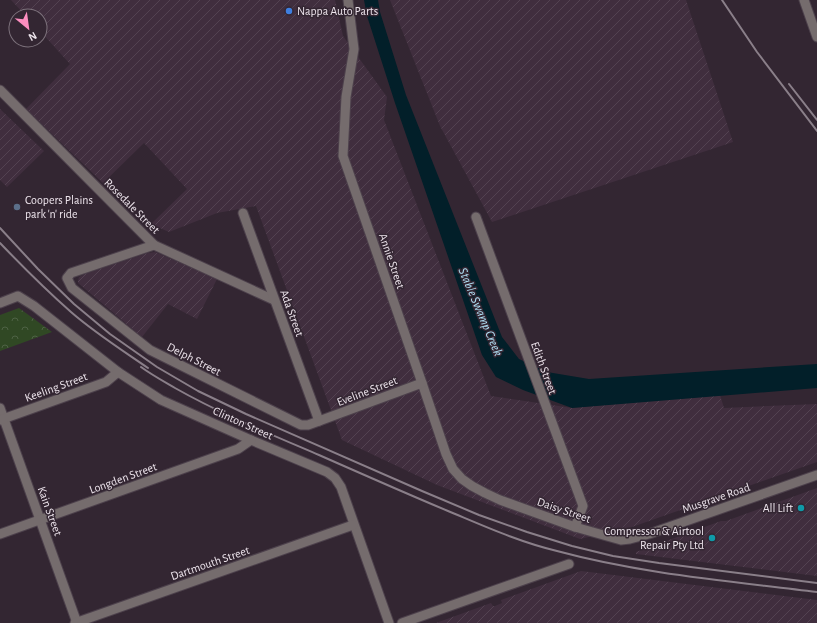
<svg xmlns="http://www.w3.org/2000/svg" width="817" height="623" viewBox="0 0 817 623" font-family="'Alegreya Sans',sans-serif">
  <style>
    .industrial { fill: url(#industrial-furrows) }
    .park { fill: url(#park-crowns) }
    .water { fill: #021f29 }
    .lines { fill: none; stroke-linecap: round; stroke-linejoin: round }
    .minor-casing { stroke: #4d414c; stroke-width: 11 }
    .minor { stroke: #756c6d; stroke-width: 9 }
    .rail { stroke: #8a7f89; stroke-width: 2 }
    .shop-dot { fill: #3f7fe0; stroke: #332632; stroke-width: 1.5 }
    .service-dot { fill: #5c6f8a; stroke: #332632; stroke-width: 1.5 }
    .culture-dot { fill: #0f9aa8; stroke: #332632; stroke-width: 1.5 }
    .labels { text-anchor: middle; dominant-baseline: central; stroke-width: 3; stroke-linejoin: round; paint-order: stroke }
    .poi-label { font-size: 12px; fill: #ede4ec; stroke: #332632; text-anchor: start }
    .street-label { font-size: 12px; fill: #ede4ec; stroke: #332632 }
    .water-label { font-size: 13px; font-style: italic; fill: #b1e2f7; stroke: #332632 }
  </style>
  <defs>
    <pattern id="industrial-furrows" width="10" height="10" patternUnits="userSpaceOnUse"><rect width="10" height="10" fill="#402e3e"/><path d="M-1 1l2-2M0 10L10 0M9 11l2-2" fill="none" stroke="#534251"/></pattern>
    <pattern id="park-crowns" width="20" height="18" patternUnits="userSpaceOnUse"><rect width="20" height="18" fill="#304824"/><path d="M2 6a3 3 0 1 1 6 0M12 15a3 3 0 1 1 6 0" fill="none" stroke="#4e6244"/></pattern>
  </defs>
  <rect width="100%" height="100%" fill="#332632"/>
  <g class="industrial">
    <path d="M11,0H335L343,36L387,97L384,120L491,396L572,408L720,395L724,408L817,404V462L632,527L580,539L437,485L342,440L256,206L217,213L169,232L151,224L187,189L144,143L103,183L26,109L70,64L40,31V16H26Z"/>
    <path d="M390,0H686L733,142L492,222L440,126Z"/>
    <path d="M0,109L44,151L7,187L0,180Z"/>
    <path d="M155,252L217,279L197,319L168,304L142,337L78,283V281L79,277L85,274L148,253Z"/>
    <path d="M817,488V576L636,554V552L721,521H726Z"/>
    <path d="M581,571L817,600V623H436L491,603L493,606H495L502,603L501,600Z"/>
  </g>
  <path class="park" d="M19,308L52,332L0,351V315Z"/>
  <path class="water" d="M364,0H378L380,12L406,95L502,337L519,359L547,372L589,379L817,364V388L572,408L523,390L496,377L482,355L395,103L367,16Z"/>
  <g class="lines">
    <defs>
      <g id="minor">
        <path d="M348,0L354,49L346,97L343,156L422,383L446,454L453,469L462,479L472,486L485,493L500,500L575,527L621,540L630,539L649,534L817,475"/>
        <path d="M804,0L817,37"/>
        <path d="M0,90L154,245L274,300"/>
        <path d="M243,213L319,421"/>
        <path d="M476,217L583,506L575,527"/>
        <path d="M154,245L71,273L67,278L72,288L150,350L301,425H308L319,421L422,383"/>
        <path d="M0,303L18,296L34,306L118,372L161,400L251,440L327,472L335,478L341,487L389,623"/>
        <path d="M0,408L77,623"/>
        <path d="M0,420L106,382L118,372"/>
        <path d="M0,534L238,449L251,440"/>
        <path d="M75,623L353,525"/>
        <path d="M402,623L569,564"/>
      </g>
    </defs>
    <use href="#minor" class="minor-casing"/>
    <use href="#minor" class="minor"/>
    <g class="rail">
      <path d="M722,0L757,52L817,131"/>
      <path d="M789,84L817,120"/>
      <path d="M0,228L38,269L74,304L110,334L157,367L198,391L246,414L422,491L479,515L527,532L572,546L613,556L659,563L817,583"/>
      <path d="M0,243C23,267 46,290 71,312C95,333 122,350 148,368"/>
      <path d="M141,367C152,375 163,381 175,388C221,414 270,434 319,455C362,474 405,493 448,511C484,526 519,542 557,551C642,574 730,581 817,592"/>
    </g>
  </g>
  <circle class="shop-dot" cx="289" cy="11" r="4"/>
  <circle class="service-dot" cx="17" cy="207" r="4"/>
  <g class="culture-dot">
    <circle cx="801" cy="508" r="4"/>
    <circle cx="712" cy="538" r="4"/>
  </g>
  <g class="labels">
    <g class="poi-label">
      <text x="297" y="11">Nappa Auto Parts</text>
      <text x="25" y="200">Coopers Plains<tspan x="25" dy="14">park 'n' ride</tspan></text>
      <text x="793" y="508" text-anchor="end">All Lift</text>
      <text x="704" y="531" text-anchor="end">Compressor &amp; Airtool<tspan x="704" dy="14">Repair Pty Ltd</tspan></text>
    </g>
    <g class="street-label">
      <text transform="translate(132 206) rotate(45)">Rosedale Street</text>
      <text transform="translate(392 261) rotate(71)">Annie Street</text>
      <text transform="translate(292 313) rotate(70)">Ada Street</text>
      <text transform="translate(194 359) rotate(27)">Delph Street</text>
      <text transform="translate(544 368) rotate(70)">Edith Street</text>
      <text transform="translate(56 387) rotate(-20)">Keeling Street</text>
      <text transform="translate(367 391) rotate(-21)">Eveline Street</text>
      <text transform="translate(243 423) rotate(24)">Clinton Street</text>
      <text transform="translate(123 478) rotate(-20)">Longden Street</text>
      <text transform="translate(716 498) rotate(-19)">Musgrave Road</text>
      <text transform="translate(564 510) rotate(19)">Daisy Street</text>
      <text transform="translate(50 511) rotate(70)">Kain Street</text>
      <text transform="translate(210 563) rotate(-19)">Dartmouth Street</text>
    </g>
    <g class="water-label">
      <text transform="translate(480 312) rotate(67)">Stable Swamp Creek</text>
    </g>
  </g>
  <g transform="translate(28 28) rotate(151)"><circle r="19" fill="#332632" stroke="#7d727c"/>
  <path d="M0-3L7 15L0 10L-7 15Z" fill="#fd8ec0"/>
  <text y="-6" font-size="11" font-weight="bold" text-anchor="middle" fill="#ede4ec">N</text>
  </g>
</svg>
